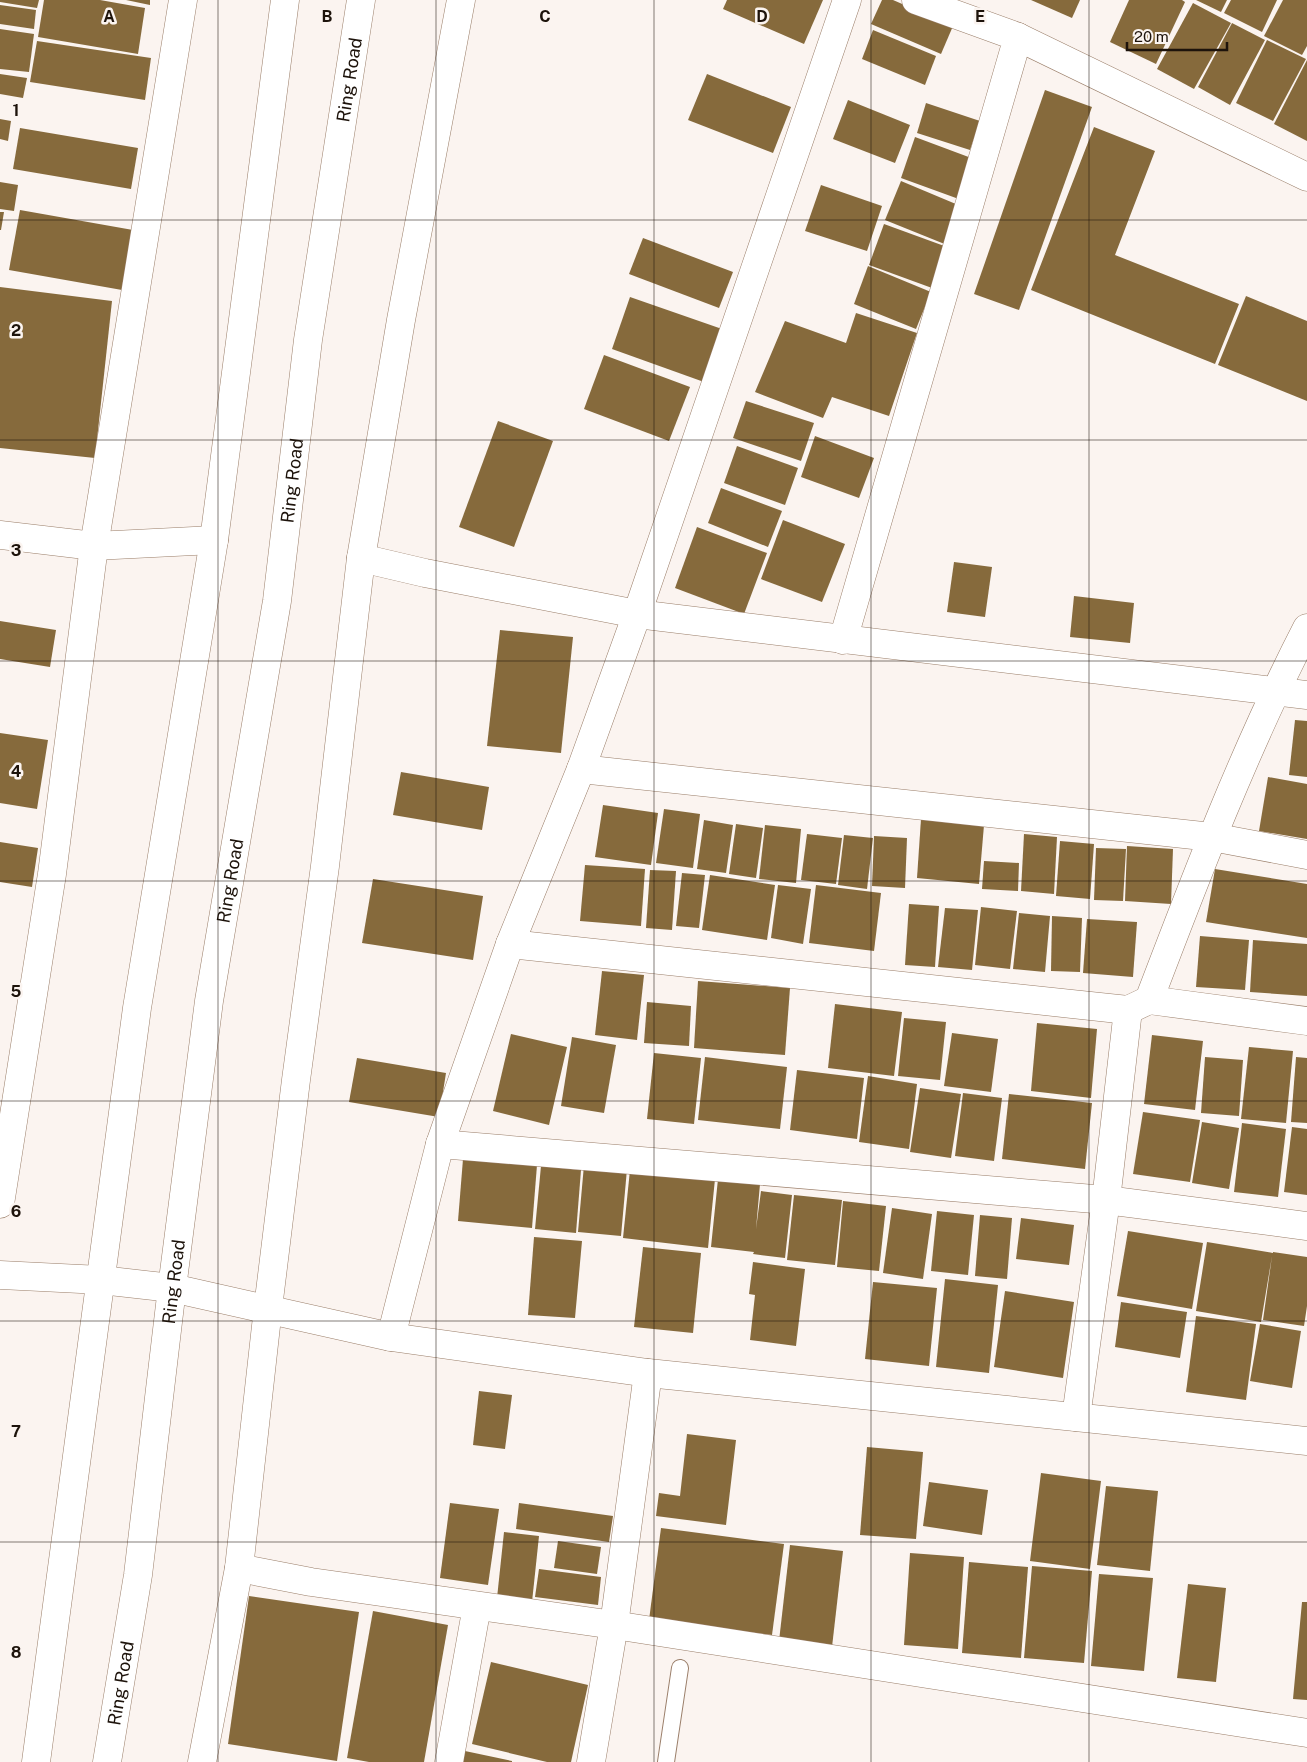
<svg xmlns="http://www.w3.org/2000/svg" width="1307" height="1762" viewBox="0 0 1307 1762" font-family="'Public Sans',sans-serif">
  <style>
    .building { fill: #866a3c }
    .lines { fill: none; stroke-linecap: round; stroke-linejoin: round }
    .service-casing { stroke: #9a7e69; stroke-width: 18 }
    .minor-casing { stroke: #9a7e69; stroke-width: 29 }
    .tertiary-casing { stroke: #9a7e69; stroke-width: 29 }
    .trunk-casing { stroke: #9a7e69; stroke-width: 29 }
    .service { stroke: #fff; stroke-width: 16 }
    .minor { stroke: #fff; stroke-width: 28 }
    .tertiary { stroke: #fff; stroke-width: 28 }
    .trunk { stroke: #fff; stroke-width: 28 }
    .grid { fill: none; stroke: #1d130b; stroke-width: 1; stroke-opacity: 0.55 }
    .labels { text-anchor: middle; dominant-baseline: central; stroke-width: 5; stroke-linejoin: round; paint-order: stroke }
    .street-label { font-size: 18px; fill: #1d130b; stroke: #fbf4f0 }
    .grid-label { font-size: 16px; text-anchor: middle; font-weight: bold; fill: #1d130b; stroke: #fbf4f0; stroke-width: 5; stroke-linejoin: round; paint-order: stroke }
  </style>
  <rect width="100%" height="100%" fill="#fbf4f0"/>
  <g class="building">
    <path d="M0,0H39L37,8L0,2Z"/>
    <path d="M44,0H100L145,8L138,54L38,37Z"/>
    <path d="M126,0H150V5Z"/>
    <path d="M727,0H823L804,44L723,9Z"/>
    <path d="M882,0H893L953,26L941,54L871,24Z"/>
    <path d="M1031,0H1080L1072,18Z"/>
    <path d="M1129,0H1182L1185,2L1156,64L1110,42Z"/>
    <path d="M1196,0H1227L1221,12Z"/>
    <path d="M1231,0H1277L1262,32L1224,13Z"/>
    <path d="M1283,0H1307V46L1302,55L1264,36Z"/>
    <path d="M1193,3L1231,23L1194,89L1157,69Z"/>
    <path d="M0,5L36,10L34,29L0,24Z"/>
    <path d="M1232,23L1265,40L1230,105L1198,87Z"/>
    <path d="M0,29L34,34L29,72L0,69Z"/>
    <path d="M873,30L936,56L925,85L862,59Z"/>
    <path d="M1267,40L1306,59L1273,121L1236,103Z"/>
    <path d="M37,41L151,58L145,100L30,82Z"/>
    <path d="M1307,60V141L1274,124Z"/>
    <path d="M0,74L27,78L23,98L0,94Z"/>
    <path d="M707,74L791,107L773,153L688,120Z"/>
    <path d="M1045,90L1092,107L1019,310L974,294Z"/>
    <path d="M848,100L910,125L895,163L833,139Z"/>
    <path d="M926,103L980,121L970,150L917,133Z"/>
    <path d="M0,119L11,121L8,141L0,139Z"/>
    <path d="M1094,127L1155,151L1115,255L1239,304L1215,364L1031,290Z"/>
    <path d="M20,128L138,148L131,189L13,169Z"/>
    <path d="M915,137L982,162L967,202L901,178Z"/>
    <path d="M901,181L963,207L947,245L885,220Z"/>
    <path d="M0,182L18,185L14,211L0,209Z"/>
    <path d="M821,185L882,206L867,251L805,231Z"/>
    <path d="M20,210L133,230L122,290L9,270Z"/>
    <path d="M0,212H4L1,230H0Z"/>
    <path d="M884,224L947,247L932,288L869,265Z"/>
    <path d="M643,238L733,272L719,308L629,274Z"/>
    <path d="M868,266L931,292L916,329L854,304Z"/>
    <path d="M0,287L112,301L95,458L0,448Z"/>
    <path d="M1246,296L1307,321V401L1218,365Z"/>
    <path d="M630,297L722,329L704,382L612,349Z"/>
    <path d="M856,313L917,333L889,416L832,397L823,418L755,392L785,321L846,343Z"/>
    <path d="M604,355L690,387L669,441L584,409Z"/>
    <path d="M746,401L814,423L801,461L733,438Z"/>
    <path d="M498,421L553,441L514,547L459,527Z"/>
    <path d="M815,436L874,458L859,498L801,477Z"/>
    <path d="M737,446L798,468L785,505L724,483Z"/>
    <path d="M721,488L782,511L768,547L708,523Z"/>
    <path d="M783,520L845,544L822,602L761,579Z"/>
    <path d="M697,527L767,553L744,614L675,588Z"/>
    <path d="M954,562L992,567L985,617L947,612Z"/>
    <path d="M1074,596L1134,603L1130,643L1070,637Z"/>
    <path d="M0,621L56,630L50,667L0,659Z"/>
    <path d="M500,630L573,637L561,753L487,746Z"/>
    <path d="M1295,720L1307,721V777L1289,775Z"/>
    <path d="M0,733L48,740L37,809L0,803Z"/>
    <path d="M401,772L489,787L482,830L393,815Z"/>
    <path d="M1268,777L1307,784V839L1259,831Z"/>
    <path d="M603,805L658,813L651,865L595,857Z"/>
    <path d="M664,809L700,814L693,868L656,863Z"/>
    <path d="M921,819L984,825L979,884L917,878Z"/>
    <path d="M704,820L733,825L726,873L697,869Z"/>
    <path d="M736,824L763,828L756,878L729,874Z"/>
    <path d="M765,825L801,829L796,883L759,879Z"/>
    <path d="M807,834L842,838L836,884L801,880Z"/>
    <path d="M1024,834L1057,837L1054,894L1021,891Z"/>
    <path d="M844,835L873,838L867,889L838,885Z"/>
    <path d="M874,836L907,838L905,888L872,886Z"/>
    <path d="M1060,841L1094,844L1090,899L1056,896Z"/>
    <path d="M0,842L38,848L32,887L0,882Z"/>
    <path d="M1127,846L1173,849L1171,904L1125,901Z"/>
    <path d="M1096,848L1126,849L1123,901L1094,900Z"/>
    <path d="M984,861L1019,863L1018,891L982,889Z"/>
    <path d="M585,865L645,869L641,926L580,921Z"/>
    <path d="M1215,869L1307,884V938L1206,922Z"/>
    <path d="M650,870L676,871L672,930L646,928Z"/>
    <path d="M682,873L705,875L699,928L676,926Z"/>
    <path d="M710,875L775,885L767,940L702,930Z"/>
    <path d="M373,879L483,896L473,960L362,943Z"/>
    <path d="M778,885L811,889L803,944L771,938Z"/>
    <path d="M816,885L881,893L874,951L809,943Z"/>
    <path d="M909,904L939,906L935,967L905,965Z"/>
    <path d="M981,907L1017,911L1010,969L975,965Z"/>
    <path d="M945,908L978,910L972,970L938,967Z"/>
    <path d="M1019,913L1050,916L1045,972L1013,969Z"/>
    <path d="M1052,916L1082,918L1080,972L1051,971Z"/>
    <path d="M1087,919L1137,922L1133,977L1083,973Z"/>
    <path d="M1200,936L1249,940L1245,990L1196,987Z"/>
    <path d="M1253,940L1307,944V996L1250,992Z"/>
    <path d="M602,971L644,975L637,1040L595,1035Z"/>
    <path d="M698,981L790,988L785,1055L694,1048Z"/>
    <path d="M647,1002L691,1006L689,1046L644,1043Z"/>
    <path d="M835,1004L902,1012L894,1076L828,1068Z"/>
    <path d="M904,1018L946,1022L940,1080L898,1076Z"/>
    <path d="M1037,1023L1097,1029L1091,1098L1031,1091Z"/>
    <path d="M952,1033L998,1039L991,1092L944,1086Z"/>
    <path d="M511,1034L567,1047L549,1125L493,1111Z"/>
    <path d="M1152,1035L1203,1041L1195,1110L1144,1104Z"/>
    <path d="M572,1037L616,1045L604,1113L561,1106Z"/>
    <path d="M1249,1047L1293,1051L1286,1123L1241,1119Z"/>
    <path d="M654,1053L701,1058L694,1124L647,1119Z"/>
    <path d="M705,1057L787,1067L780,1129L698,1120Z"/>
    <path d="M1205,1057L1243,1060L1239,1116L1201,1113Z"/>
    <path d="M1296,1057L1307,1058V1123L1291,1122Z"/>
    <path d="M357,1058L446,1073L439,1117L349,1102Z"/>
    <path d="M797,1070L864,1078L857,1139L790,1130Z"/>
    <path d="M868,1076L917,1084L909,1149L859,1142Z"/>
    <path d="M920,1088L961,1094L951,1158L910,1152Z"/>
    <path d="M963,1093L1002,1098L994,1161L955,1156Z"/>
    <path d="M1009,1094L1092,1103L1085,1169L1002,1159Z"/>
    <path d="M1143,1112L1200,1120L1190,1182L1133,1174Z"/>
    <path d="M1202,1122L1239,1128L1229,1189L1192,1183Z"/>
    <path d="M1242,1123L1286,1129L1278,1197L1234,1192Z"/>
    <path d="M1292,1127L1307,1129V1195L1284,1192Z"/>
    <path d="M463,1159L537,1165L532,1228L458,1221Z"/>
    <path d="M584,1165L627,1169L621,1236L578,1232Z"/>
    <path d="M541,1166L581,1170L576,1233L535,1229Z"/>
    <path d="M630,1170L715,1179L708,1248L623,1238Z"/>
    <path d="M718,1179L760,1184L756,1229L761,1191L792,1195L785,1258L753,1254L754,1252L711,1247Z"/>
    <path d="M794,1195L842,1200L835,1265L787,1260Z"/>
    <path d="M843,1201L886,1206L879,1271L837,1267Z"/>
    <path d="M892,1208L932,1214L923,1279L883,1273Z"/>
    <path d="M937,1211L974,1215L968,1275L931,1271Z"/>
    <path d="M980,1215L1012,1218L1007,1279L975,1276Z"/>
    <path d="M1021,1218L1074,1225L1069,1265L1016,1259Z"/>
    <path d="M1128,1231L1203,1243L1192,1309L1117,1296Z"/>
    <path d="M534,1237L582,1241L575,1318L528,1315Z"/>
    <path d="M1207,1242L1273,1253V1252L1307,1257V1306L1304,1326L1263,1320L1272,1256L1261,1322L1196,1311Z"/>
    <path d="M643,1247L701,1253L693,1333L634,1327Z"/>
    <path d="M753,1262L805,1269L796,1346L750,1340L755,1295L749,1294Z"/>
    <path d="M945,1279L998,1285L989,1373L936,1367Z"/>
    <path d="M873,1282L937,1288L929,1366L865,1359Z"/>
    <path d="M1005,1291L1074,1302L1063,1378L994,1367Z"/>
    <path d="M1121,1302L1187,1312L1180,1358L1115,1347Z"/>
    <path d="M1196,1316L1256,1324L1246,1400L1186,1392Z"/>
    <path d="M1260,1324L1301,1331L1292,1388L1250,1381Z"/>
    <path d="M479,1391L512,1395L505,1449L473,1445Z"/>
    <path d="M687,1434L736,1440L726,1525L656,1516L659,1493L680,1496Z"/>
    <path d="M867,1447L923,1452L916,1539L860,1535Z"/>
    <path d="M1041,1473L1101,1481L1090,1569L1030,1561Z"/>
    <path d="M929,1482L988,1490L982,1535L923,1526Z"/>
    <path d="M1106,1486L1158,1491L1150,1571L1097,1565Z"/>
    <path d="M450,1503L499,1509L488,1585L440,1578Z"/>
    <path d="M519,1503L613,1516L609,1542L516,1529Z"/>
    <path d="M661,1528L784,1544L772,1635L649,1620Z"/>
    <path d="M504,1532L539,1536L532,1602L497,1598Z"/>
    <path d="M558,1541L601,1547L597,1574L554,1568Z"/>
    <path d="M790,1545L843,1551L832,1647L779,1641Z"/>
    <path d="M910,1553L964,1557L958,1649L904,1645Z"/>
    <path d="M969,1562L1028,1567L1021,1658L962,1653Z"/>
    <path d="M1032,1566L1092,1571L1084,1663L1024,1658Z"/>
    <path d="M539,1569L601,1577L598,1605L535,1597Z"/>
    <path d="M1099,1574L1153,1578L1144,1671L1091,1666Z"/>
    <path d="M1188,1584L1226,1588L1216,1682L1177,1678Z"/>
    <path d="M249,1596L359,1612L337,1761L228,1744Z"/>
    <path d="M1302,1602H1307V1700L1293,1699Z"/>
    <path d="M373,1611L448,1625L424,1762H369L347,1758Z"/>
    <path d="M491,1662L588,1685L571,1762H547L472,1744Z"/>
    <path d="M465,1751L512,1761V1762H463Z"/>
  </g>
  <g class="lines">
    <defs>
      <path id="service" d="M666,1762L680,1668"/>
      <g id="minor">
        <path d="M1018,37L1307,177"/>
        <path d="M0,535L94,546L214,540"/>
        <path d="M361,558L425,573L637,614L1307,695"/>
        <path d="M843,640L1018,37L916,0"/>
        <path d="M581,769L1212,837L1307,855"/>
        <path d="M510,944L1128,1010"/>
        <path d="M1149,1000L1307,1021"/>
        <path d="M440,1144L1106,1200L1307,1226"/>
        <path d="M0,1275L101,1280L172,1288L391,1337L648,1373L1307,1441"/>
        <path d="M391,1337L440,1144L510,944L581,769L637,614L847,0"/>
        <path d="M1076,1417L1106,1200L1128,1010L1149,1000C1197,874 1245,748 1307,628"/>
        <path d="M239,1568L311,1582L614,1625L1307,1733"/>
        <path d="M449,1762L477,1606"/>
        <path d="M591,1762L614,1625L648,1373"/>
      </g>
      <g id="tertiary">
        <path d="M0,1204L52,874L94,546L183,0"/>
        <path d="M202,1762L239,1568L268,1308L296,1080L325,866L361,558L401,320L461,0"/>
      </g>
      <g id="trunk">
        <path d="M36,1762L137,1008L214,540L285,0"/>
        <path id="s1" d="M107,1762L138,1575L172,1288L209,1001L277,601L308,340L361,0"/>
      </g>
    </defs>
    <use href="#service" class="service-casing"/>
    <use href="#minor" class="minor-casing"/>
    <use href="#tertiary" class="tertiary-casing"/>
    <use href="#trunk" class="trunk-casing"/>
    <use href="#service" class="service"/>
    <use href="#minor" class="minor"/>
    <use href="#tertiary" class="tertiary"/>
    <use href="#trunk" class="trunk"/>
  </g>
  <path class="grid" d="M218,0V1762M436,0V1762M654,0V1762M871,0V1762M1089,0V1762M0,220H1307M0,440H1307M0,661H1307M0,881H1307M0,1101H1307M0,1321H1307M0,1542H1307"/>
  <g class="labels">
    <g class="street-label">
      <text stroke="none"><textPath href="#s1" startOffset="1700">Ring Road</textPath></text>
      <text stroke="none"><textPath href="#s1" startOffset="1295">Ring Road</textPath></text>
      <text stroke="none"><textPath href="#s1" startOffset="890">Ring Road</textPath></text>
      <text stroke="none"><textPath href="#s1" startOffset="485">Ring Road</textPath></text>
      <text stroke="none"><textPath href="#s1" startOffset="80">Ring Road</textPath></text>
    </g>
  </g>
  <g class="grid-label">
    <text x="109" y="22">A</text>
    <text x="327" y="22">B</text>
    <text x="545" y="22">C</text>
    <text x="762" y="22">D</text>
    <text x="980" y="22">E</text>
    <text x="16" y="116">1</text>
    <text x="16" y="336">2</text>
    <text x="16" y="556">3</text>
    <text x="16" y="777">4</text>
    <text x="16" y="997">5</text>
    <text x="16" y="1217">6</text>
    <text x="16" y="1437">7</text>
    <text x="16" y="1658">8</text>
  </g>
  <path d="M1127 42v8h100v-8" fill="none" stroke="#1d130b" stroke-width="2.5"/>
  <text x="1134" y="42" font-size="15" fill="#1d130b" stroke="#fbf4f0" stroke-width="4" paint-order="stroke">20 m</text>
</svg>
